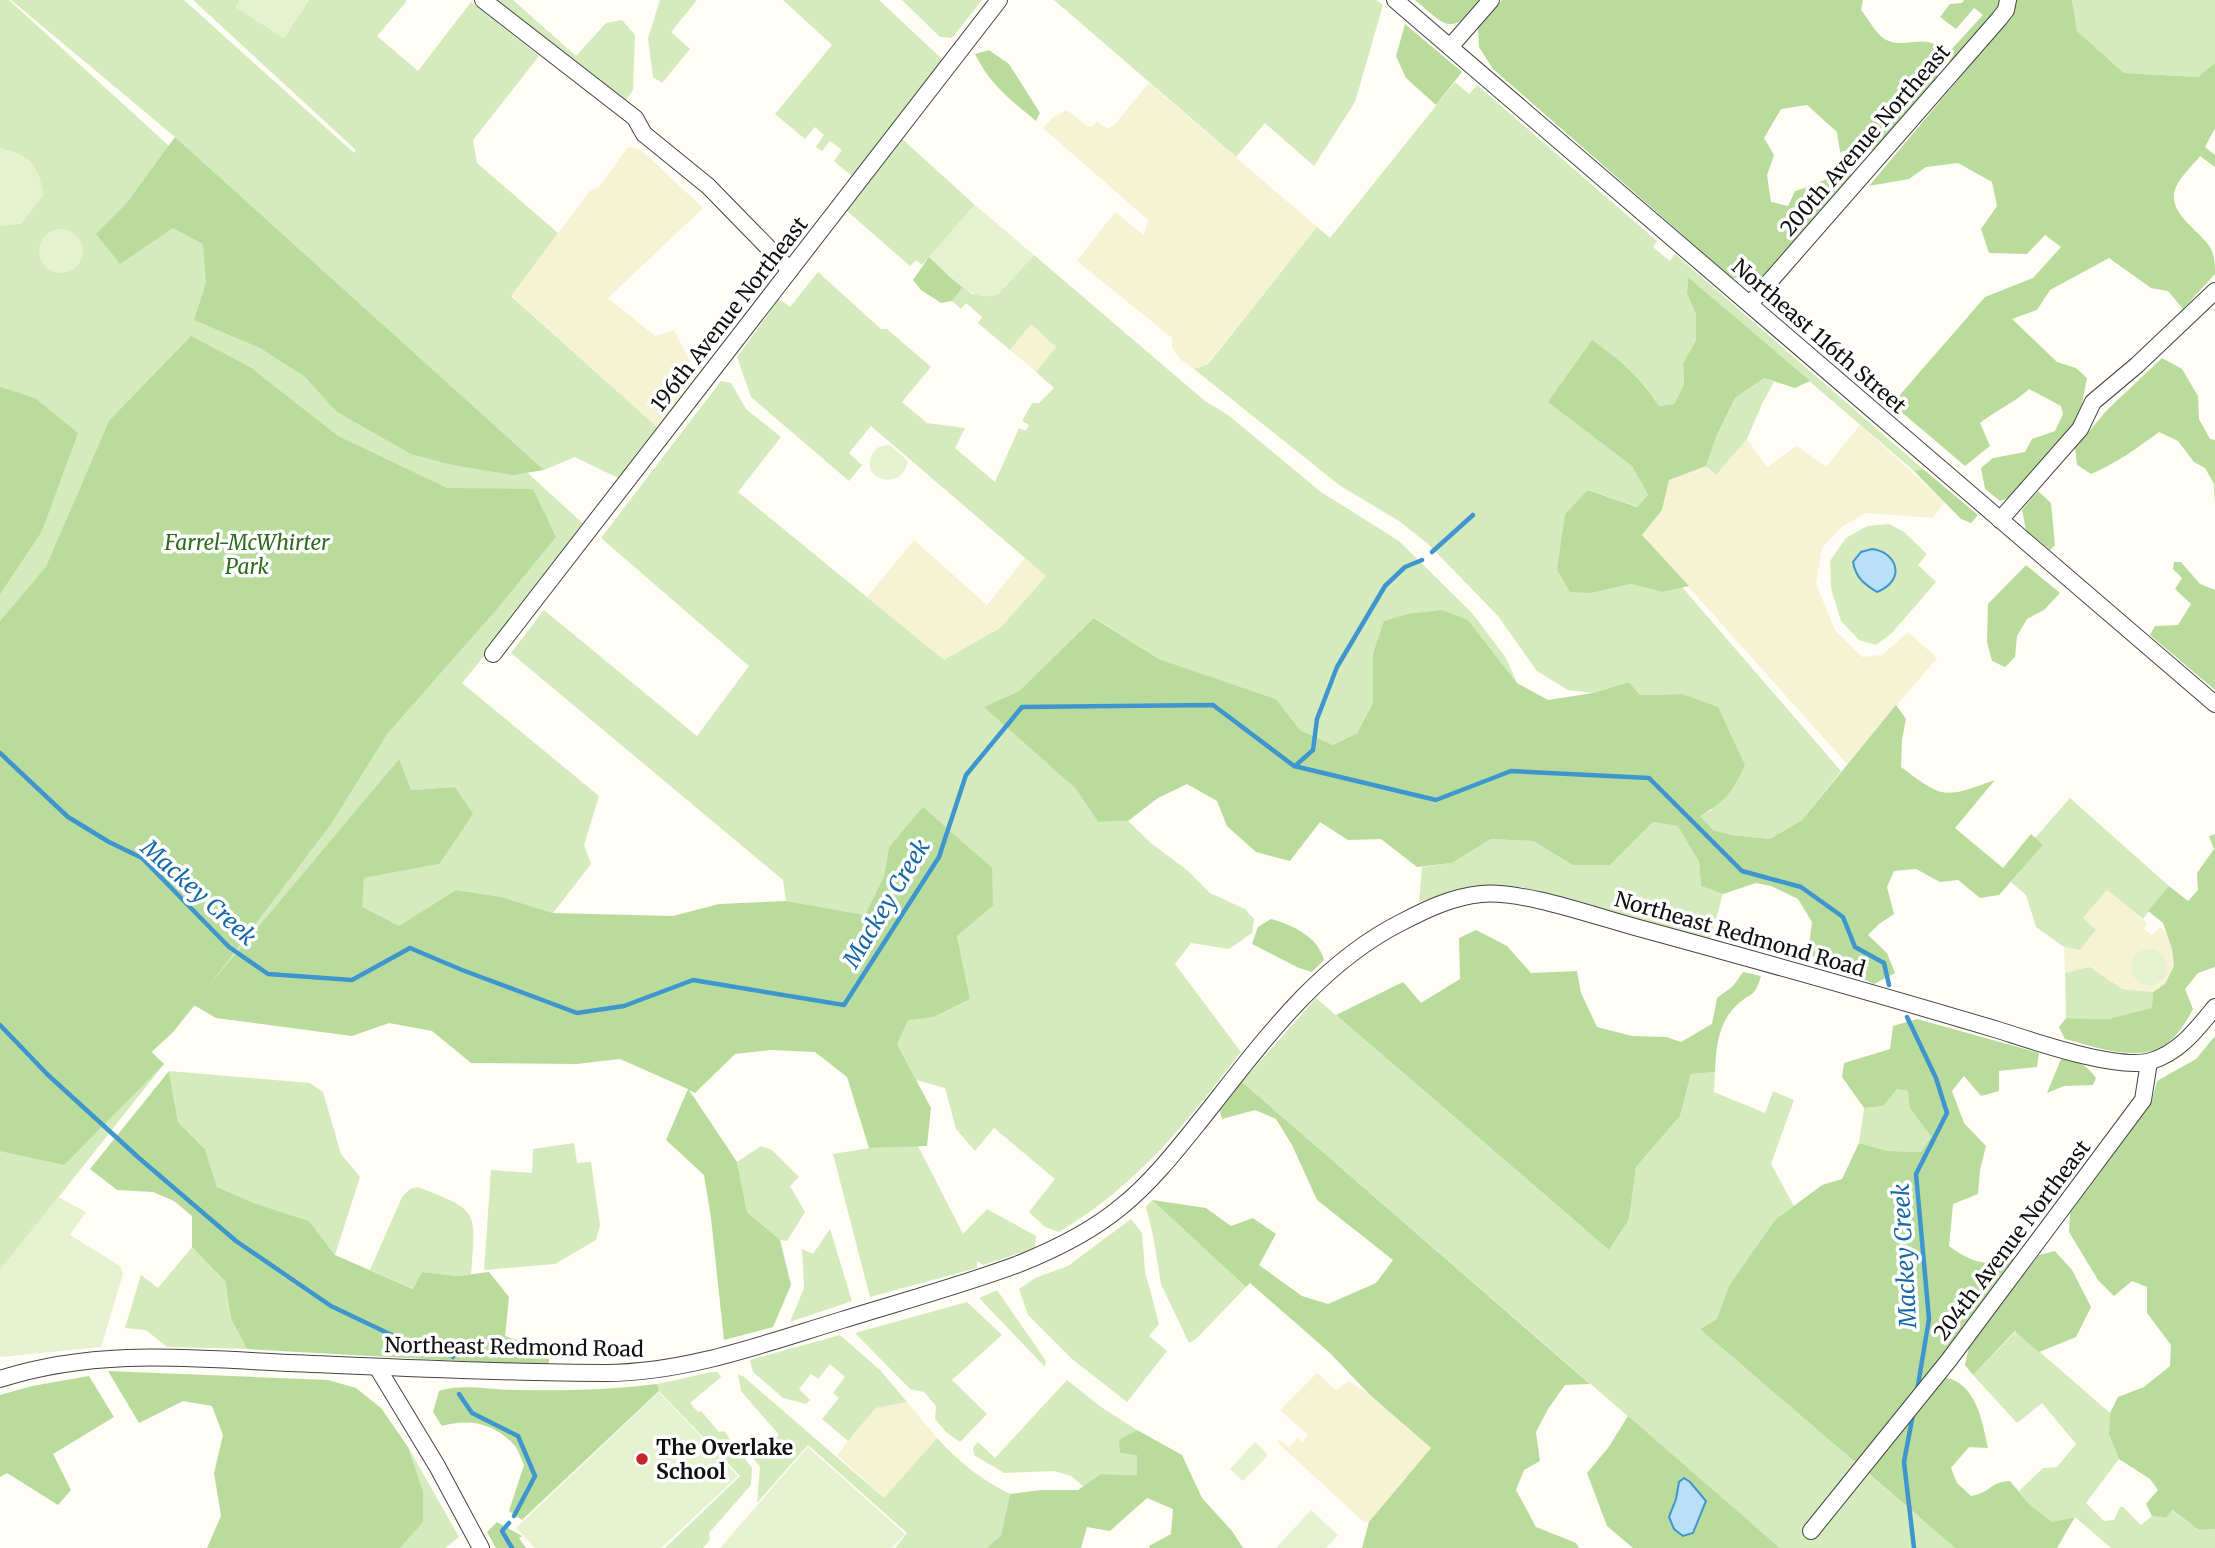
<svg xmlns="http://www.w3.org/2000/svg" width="2215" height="1548" viewBox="0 0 2215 1548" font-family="Merriweather,serif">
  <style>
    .farmland { fill: #f6f3d4 }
    .green { fill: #d5ebbd }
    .forest { fill: #b9dc9c }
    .pitch { fill: #e6f2cf }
    .water { fill: #b9e0f7; stroke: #3f96cf; stroke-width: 2 }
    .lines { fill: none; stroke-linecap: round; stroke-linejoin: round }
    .stream { stroke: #3f96cf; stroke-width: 4.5 }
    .minor-casing { stroke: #444; stroke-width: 18 }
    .minor { stroke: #fff; stroke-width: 16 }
    .poi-dot { fill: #c4262e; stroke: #fff; stroke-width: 2.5 }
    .labels { text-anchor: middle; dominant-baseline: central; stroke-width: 7; stroke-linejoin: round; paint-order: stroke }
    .street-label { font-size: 21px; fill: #111; stroke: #fff }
    .park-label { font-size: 21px; font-style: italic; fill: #2f6b1f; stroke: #fff }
    .poi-label { font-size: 21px; font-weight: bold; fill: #111; stroke: #fff; text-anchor: start }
    .water-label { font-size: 23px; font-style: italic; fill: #1768a6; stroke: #fff }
  </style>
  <rect width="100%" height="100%" fill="#fffdf5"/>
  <g class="farmland">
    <path d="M1149,83L1317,227L1207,364L1194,369L1181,360L1172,348V338L1077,261L1115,212L1144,235L1148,220L1043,128L1052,118L1067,110L1087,126L1092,127L1097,121L1107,129L1115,124Z"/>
    <path d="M628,147L641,150L703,208L608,298L655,336L674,330L698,376L657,427L511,295L590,191L599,187Z"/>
    <path d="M1031,324L1056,347L1036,372L1010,350Z"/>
    <path d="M1860,425L1945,502L1933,518L1866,513L1843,526L1822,548L1816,584L1835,630L1862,657L1882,655L1908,632L1937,658L1847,764L1642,535L1662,510L1669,480L1706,466L1716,475L1747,439L1767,467L1797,446L1826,467Z"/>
    <path d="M914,540L987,605L1025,558L1046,576L1000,628L944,661L867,597Z"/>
    <path d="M2107,890L2147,923L2144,929L2152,935L2160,927L2165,931L2172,949L2174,966L2165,984L2153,992L2122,989L2090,967L2065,973L2064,947L2080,950L2096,931L2082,919Z"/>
    <path d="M1317,1373L1336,1390L1349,1381L1369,1394L1432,1449L1369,1522H1364L1278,1443L1280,1440L1289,1447L1298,1438L1302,1442L1308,1435L1280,1410Z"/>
    <path d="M907,1402L937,1438L884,1498L837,1455L876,1408Z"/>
  </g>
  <g class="green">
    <path d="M0,0H9L589,529L462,683L599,796L584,845L591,864L553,913L502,897L456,890L399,927L361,907L364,878L439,864L455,787L411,790L398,760L173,1032L152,1052L164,1064L0,1271Z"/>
    <path d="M11,0H184L354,153L356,150L193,0H240L236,7L284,38L309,0H405L407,1L377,36L418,71L471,2L539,56L473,140L477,163L558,233L511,296L657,427L618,478L575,457L544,470L175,137Z"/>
    <path d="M488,0H513L576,56L606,23L622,20L635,35L633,90L623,104Z"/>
    <path d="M660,0H697L671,32L690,49L662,83L653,77L648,38Z"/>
    <path d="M783,0H879L943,60L853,177L834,161L842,150L830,141L822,151L816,147L824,135L815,127L805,139L775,114L832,45Z"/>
    <path d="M902,0H982L952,38L940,37Z"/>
    <path d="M1054,0H1376L1383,5L1355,102L1314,166L1265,123L1236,157Z"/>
    <path d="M2072,0H2215V63L2198,77L2124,73L2077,31Z"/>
    <path d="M1455,82L1469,94L1477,85L1657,241L1653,247L1670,261L1675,254L1923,469L1914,471L1688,277L1687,294L1696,314V340L1683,363L1684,384L1674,404L1659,406C1642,377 1620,360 1592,341L1602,441L1632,466L1648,495L1638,507L1589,490L1565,514L1563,535L1592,593L1631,584L1662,592L1682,587L1841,771L1802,820L1770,839L1732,835L1713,830L1699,816L1712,810L1682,694L1640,695L1629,682L1593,693L1568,690L1537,671L1498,616L1428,544L1399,521L1339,485L1194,369L1208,364L1317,227L1330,238Z"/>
    <path d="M901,138L975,205L922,265L916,260L910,266L846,210Z"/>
    <path d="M1034,255L1205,401L1228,415L1321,492L1399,541L1472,613L1506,658L1517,683L1468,620L1373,654V701L1357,733L1333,745L1300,730L1276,699L1159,659L1095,618L1019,691L985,707L1076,789L1098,822L1128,821L1152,844L1187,870L1210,893L1245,909L1254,919L1252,933L1229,949L1191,943L1175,964L1241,1052C1185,1124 1139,1184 1059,1232L1045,1227L1029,1212L1055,1179L994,1128L975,1151L956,1129L945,1088L916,1080L897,1044L907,1019L934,1017L970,999L957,936L993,906L889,847L884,876L865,915L786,901L783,880L511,653L544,610L697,736L749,666L601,538L721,381L731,383L746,409L781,437L738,492L944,660L1000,628L1046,576L871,426L849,453L862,465L849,481L751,397L737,357L779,299L790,307L818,272L881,329H887L931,367L902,402L927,423L965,428L955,448L995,482L1019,428L1026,431L1029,425L1022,421L1032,403H1039L1054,388L1036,372L1056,347L1031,324L1010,350L978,323L982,317L966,303L961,309L952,301L963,287L972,294H998Z"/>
    <path d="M1764,378L1774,382L1762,404L1747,439L1716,475L1706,466L1716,437L1735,398Z"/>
    <path d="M1889,524L1904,532L1927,554L1918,565L1936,582L1891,634L1876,645L1859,640L1841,621L1831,588L1830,561L1846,538L1867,526Z"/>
    <path d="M2070,798L2169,886L2143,919L2107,890L2083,918L2096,930L2080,950L2064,947L2036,927L2026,895L2011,882L2042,845L2035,838Z"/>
    <path d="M1653,822L1679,826L1699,862L1701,886L1723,894L1710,940L1522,887L1473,886L1419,902L1422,867L1452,863L1491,839L1533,841L1574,865H1610Z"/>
    <path d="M2090,967L2122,989L2153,992L2152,1009L2108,1019L2066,1018L2065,973Z"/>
    <path d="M1316,998L1609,1250L1629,1219L1636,1167L1680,1116L1691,1074L1715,1072L1714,1092L1765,1113L1773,1091L1794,1100L1771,1164L1794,1206L1775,1220L1730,1286L1717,1319L1700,1329L1955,1548H1780L1242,1082Z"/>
    <path d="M169,1071L310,1083L323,1092L341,1154L360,1177L335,1255L309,1221L254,1203L217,1187L205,1149L178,1122Z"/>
    <path d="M1897,1089L1908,1091L1931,1135L1921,1152L1888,1151L1859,1143L1864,1108L1883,1106Z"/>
    <path d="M574,1143L577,1163L591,1162L600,1225L596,1240L555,1264L484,1270L491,1170L532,1173L533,1149Z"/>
    <path d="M761,1146L772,1150L799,1177L790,1186L805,1212L787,1241L780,1240L747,1212L737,1162Z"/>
    <path d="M918,1146L963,1234L987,1209L1036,1236L1035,1248L983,1265L977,1261V1268L870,1297L833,1154L869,1148Z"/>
    <path d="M418,1187C479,1211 476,1209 471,1274L457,1276L422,1272L414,1289L370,1270L402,1197L410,1189Z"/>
    <path d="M1152,1200L1246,1287L1196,1339L1189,1343L1161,1284L1153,1235L1146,1207Z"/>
    <path d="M1131,1219L1142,1233L1145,1271L1159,1324L1149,1336L1167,1351L1127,1402L1072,1359L1028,1315L1019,1289L1035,1278L1068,1266Z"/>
    <path d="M830,1229L852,1301L790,1322L804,1288L802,1249L813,1254Z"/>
    <path d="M192,1247L225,1281L231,1319L247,1349L167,1347L146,1330L125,1328L141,1275L158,1288Z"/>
    <path d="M997,1290L1046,1361L1045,1367L979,1298Z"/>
    <path d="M967,1302L1002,1335L952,1380L987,1414L960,1442L946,1432L935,1419L936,1406L924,1392L910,1389L855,1333Z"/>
    <path d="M2016,1331L2110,1413L2109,1434L2119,1459L2086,1503L2104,1521L2114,1520L2120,1507H2123L2141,1525L2152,1516L2166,1518L2171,1510L2199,1530L2215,1529V1548H2111L2075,1517L2052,1522L2030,1505L2019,1491L2043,1468L2057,1467L2076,1444L2042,1403L2017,1423L1973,1375Z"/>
    <path d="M840,1335L880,1370L907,1402L876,1408L848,1441L822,1419L839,1398L833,1393L845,1377L830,1364L818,1379L811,1374L799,1389L810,1400L806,1404L783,1398L753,1372L750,1360Z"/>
    <path d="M712,1372H718L721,1377L690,1403L698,1412L701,1411L719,1432L724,1431L752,1468L751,1485L709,1533L710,1540L703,1548H665L740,1476L659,1391L657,1384Z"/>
    <path d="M738,1374L744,1377L884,1498L937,1438C959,1462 980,1479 1010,1494L1001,1535L987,1548H895L907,1533L808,1445L757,1503L760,1467L753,1458L779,1435L741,1391Z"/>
    <path d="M1067,1380L1101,1407L1137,1430L1119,1441L1137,1455L1138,1475L1102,1474L1084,1487L1071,1476L1054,1471L1004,1473L974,1455L973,1448L978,1442L995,1458Z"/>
    <path d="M408,1447L459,1537L445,1548H400L423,1521V1491Z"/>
  </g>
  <g class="forest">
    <path d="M1415,0H1482C1451,36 1448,28 1415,0Z"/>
    <path d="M1502,0H1863L1861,10C1868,18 1874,31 1882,37C1899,51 1919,35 1936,45L1937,78L1874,151L1861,147L1840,152L1837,132L1807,105L1781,109L1764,138L1774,155L1767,175L1771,202L1788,206L1795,191L1814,185L1844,170L1854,175L1768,274L1755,280L1732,278L1493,69L1479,47L1478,27Z"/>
    <path d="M1964,0H2000C1997,22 1965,51 1950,68L1949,52L1983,15L1974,8L1956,29L1940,17L1950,4L1962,3Z"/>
    <path d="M2016,0H2072L2077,31L2124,73L2198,77L2215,63V128L2205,147L2215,155V167L2200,156C2192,166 2181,176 2176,187C2165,212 2199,230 2210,247C2215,256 2215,264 2215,274L2183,309L2168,291L2151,288L2109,258L2050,290L2037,310L2012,319L2057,362L2076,368L2087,378L2081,409L2068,435L2013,496L2000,501L1985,489L1981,468L1993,458L2025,452L2032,439L2055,431L2063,414L2061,406L2029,389C2014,403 1996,410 1980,423L1990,446L1965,466L1892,404L1985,297L2033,278L2061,247L2045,235L2027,254L1989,253L1981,229L1997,206L1992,182L1958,163L1926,167L1909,179L1869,186L2010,18L2016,3Z"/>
    <path d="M1405,24L1462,72L1436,105L1406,78L1396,56Z"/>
    <path d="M989,50L1009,64L1040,113L1036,121C1009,98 991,86 975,54Z"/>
    <path d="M175,137L544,470L513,475L453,465L411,454L337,412L304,376L260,348L194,320L206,283L203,244L173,228L120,264L96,234L126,204Z"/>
    <path d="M929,257L963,287L952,301L941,303L921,290L913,280Z"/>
    <path d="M1688,277L1810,381L1795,388L1764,378L1735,398L1716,437L1706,466L1669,480L1662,510L1642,535L1689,586L1662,592L1631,584L1592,593L1570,592L1557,570L1565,514L1588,490L1637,507L1648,495L1632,466L1548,402L1592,340C1620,360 1641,377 1659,406L1674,404L1684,384L1683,363L1696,340V314L1687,294Z"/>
    <path d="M191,336L250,367L338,436L447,488L533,489L556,537L496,610L387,734L331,824L208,987L399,759L411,790L455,787L473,814L439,864L364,878L362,907L399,926L456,890L502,897L553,913L673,916L719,904L786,901L865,915L884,876L889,847L923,807L992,868L993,906L957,936L970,999L934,1017L908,1020L897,1044L931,1108L927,1146L869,1148L847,1077L815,1052L771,1050L735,1054L695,1093L689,1090L737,1162L747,1212L780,1240L791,1285L773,1327L724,1340L711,1218L704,1175L666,1140L688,1089L620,1059L576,1064L471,1063L432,1031L389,1023L352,1036L216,1018L194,1005L173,1032L151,1052L164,1064L64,1165L0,1151V621L46,567L109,421Z"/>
    <path d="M2162,358L2182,369L2198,396L2199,419L2210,439L2215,440V504L2214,484L2205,468L2194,462L2178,441L2159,432C2137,448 2117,463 2091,474L2077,465L2075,448L2107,410Z"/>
    <path d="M0,387L35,398L78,433L42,531L0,594Z"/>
    <path d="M1923,469L1978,515L1971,523L1961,519L1914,471Z"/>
    <path d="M2038,491L2051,503L2055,545L2050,550L2026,530L2022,510Z"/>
    <path d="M2174,562H2181L2200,584L2215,590V690L2150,635L2155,626L2178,625L2191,604L2175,589L2182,578L2173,569Z"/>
    <path d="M2026,565L2060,593L2044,610L2027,619L2017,636L2015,657L2005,667L1992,661L1987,642L1988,604Z"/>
    <path d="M1442,610L1468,620L1517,683L1548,700L1593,693L1629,682L1640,695L1682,694L1718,707L1745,765C1734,790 1724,803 1700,816L1713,830L1732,835L1770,839L1802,820L1896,705L1906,719L1902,740L1901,767C1945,800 1944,798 1995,780L1955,828L2003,868L2031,834L2043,845L1999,895L1980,898L1958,880L1940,882L1916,869L1894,871L1887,887L1894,914L1879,924L1868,935L1887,953L1895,973L1874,984L1808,954L1812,922L1798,899L1771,886L1756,883L1723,894L1701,886L1699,862L1678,826L1653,822L1610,865H1573L1533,841L1491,839L1452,863L1417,867L1381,839L1348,840L1320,822L1290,861L1256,852L1227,826L1217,801L1187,784L1158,798L1128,821L1098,822L1076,789L984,707L1019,691L1094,618L1159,659L1276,699L1300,730L1333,745L1357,733L1373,702V654L1384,621L1408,614Z"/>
    <path d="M2215,834V967L2198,973L2185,989L2193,1009C2186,1022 2175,1040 2162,1047C2134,1062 2093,1046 2065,1039L2059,1027L2066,1018L2108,1019L2152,1008L2153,992L2165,984L2174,966L2172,949L2163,923L2148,911L2169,886L2188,901L2198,890L2197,873L2214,849L2209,836Z"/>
    <path d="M1271,919C1293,925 1318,937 1324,960L1312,972L1299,968L1252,944L1258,927Z"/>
    <path d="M1476,930L1507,946L1531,973L1577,971L1581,993L1597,1027L1632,1036L1666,1037L1681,1042L1712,1024L1717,998L1733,986L1743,972L1761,976C1754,999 1752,991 1737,1005C1718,1023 1716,1047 1715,1072L1691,1074L1680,1116L1636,1167L1629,1219L1609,1250L1336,1015L1403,982L1421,1003L1460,979L1459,938Z"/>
    <path d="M1917,1019L2039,1053L2037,1067L1999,1071V1091L1981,1096L1964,1076L1952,1091L1964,1123L1986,1146L1980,1170L1978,1194L1953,1204L1949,1246C1976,1265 1985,1266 2017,1258L1908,1401L1855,1462L1700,1329L1717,1319L1729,1286L1775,1220L1822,1185L1842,1179L1859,1143L1888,1151L1921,1152L1931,1136L1910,1108L1908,1091L1897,1089L1883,1106L1864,1108L1842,1077L1844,1063L1890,1049L1893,1026Z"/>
    <path d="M2215,1036V1529L2199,1530L2172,1510L2166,1518L2152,1516L2146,1504L2158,1490L2150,1479L2119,1459L2109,1434L2110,1413L2118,1397L2144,1387L2170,1366L2171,1345L2147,1313V1287L2132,1281L2114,1296L2098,1280L2069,1232L2070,1213L2151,1104L2157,1081L2196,1059Z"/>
    <path d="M2061,1059C2078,1061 2086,1064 2096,1078L2093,1085L2064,1086L2047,1093Z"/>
    <path d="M169,1071L178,1122L205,1149L217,1187L254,1203L309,1221L335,1255L413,1289L422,1272L457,1276L489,1272L509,1297L505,1336L549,1352V1366L247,1349L231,1319L225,1281L192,1247V1216L174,1201L153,1192L117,1190L90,1169Z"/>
    <path d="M1242,1082L1590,1384L1565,1385L1548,1409L1536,1432L1540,1461L1524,1470L1516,1490L1536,1527L1576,1543L1579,1548H1362L1369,1522L1431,1448L1369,1394L1330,1353L1250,1283L1246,1287L1152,1200L1206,1208L1231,1226L1253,1218L1276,1234L1259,1265L1302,1296L1328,1304L1376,1283L1393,1260L1317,1200L1292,1145L1276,1119L1255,1110L1222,1119L1220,1111Z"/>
    <path d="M2055,1251L2072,1270L2091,1307L2076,1337L2039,1352L2015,1331L1973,1375L1965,1365L1969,1346L2039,1255Z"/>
    <path d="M108,1371L328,1380L356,1388L381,1408L408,1447L423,1491V1522L400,1548H207L221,1516L214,1473L223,1435L212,1406L183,1401L139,1423Z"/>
    <path d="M89,1376L114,1417L53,1454L71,1490L58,1505L7,1473L0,1477V1395L32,1386Z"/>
    <path d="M1943,1377C1976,1382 1982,1420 1988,1448L1969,1447L1951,1468L1957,1483L1971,1496C1991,1493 1989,1482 2010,1481L2030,1505L2052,1522L2075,1517L2057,1548H1955L1867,1472Z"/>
    <path d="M657,1384L659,1391L522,1520L509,1511L524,1465C521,1459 519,1450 514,1445C495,1423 468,1418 442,1426L433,1412L439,1391C463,1383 490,1390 515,1390C564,1391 609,1390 657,1384Z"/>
    <path d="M1628,1416L1780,1548H1633L1607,1526L1587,1473L1608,1448Z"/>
    <path d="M1137,1430L1182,1455L1202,1498L1232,1531L1243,1548H1150L1149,1546L1171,1534L1173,1509L1147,1498L1110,1531L1087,1527L1081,1548H987L1001,1535L1010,1494L1041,1490H1078L1101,1474L1137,1475V1455L1120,1453L1119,1440Z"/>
    <path d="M497,1522L522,1536L519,1538L526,1548H496L487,1532Z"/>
  </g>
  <g class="pitch">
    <path d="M240,0H309L284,38L236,7Z"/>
    <path d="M0,148C32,156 37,164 44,195L21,224L0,226Z"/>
    <path d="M975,205L1034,255L998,294C973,306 946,272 929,257Z"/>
    <circle cx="61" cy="251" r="22"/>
    <path d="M890,445L908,461C901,494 859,478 872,455C876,446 881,446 890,445Z"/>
    <circle cx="2149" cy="967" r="18"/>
    <path d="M58,1197L86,1212L70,1235L120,1266L123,1274L101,1347L0,1357V1269Z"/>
    <path d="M659,1392L738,1476L661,1548H535L516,1528Z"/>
    <path d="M1255,1442L1268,1455L1243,1481L1230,1469Z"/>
    <path d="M808,1447L905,1534L892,1548H720Z"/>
    <path d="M1311,1510L1338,1535L1326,1548H1276Z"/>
  </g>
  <g class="water">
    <path d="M1872,549C1897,552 1907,580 1877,592C1864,584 1856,578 1853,562L1861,552Z"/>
    <path d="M1684,1478L1690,1482L1706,1501L1693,1533L1683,1536L1674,1529L1669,1517L1676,1499L1679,1482Z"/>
  </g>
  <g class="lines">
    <g class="stream">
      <path d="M1432,552L1473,515"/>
      <path d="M0,753L68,817L109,842L142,858L229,947L268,974L352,980L410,948L462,970L577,1013L624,1006L693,980L844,1005L939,857L966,775L1022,707L1213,705L1294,766L1436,800L1511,771L1649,778L1742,871L1801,887L1843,917L1855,947L1884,963L1889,985"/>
      <path d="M1295,766L1313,750L1317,719L1337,667L1385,586L1405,567L1422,560"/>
      <path d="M1907,1017L1936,1078L1947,1113L1916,1174L1929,1319L1917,1391"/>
      <path d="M0,1025L48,1075L139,1158L236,1241L331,1306L421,1349L446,1350L453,1357"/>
      <path d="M459,1394L472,1413L518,1436L535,1476L514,1516"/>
      <path d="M1913,1414L1904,1462L1914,1548"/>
      <path d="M509,1523L502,1531L512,1548"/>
    </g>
    <defs>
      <g id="minor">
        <path d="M483,0L635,118L644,134L708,186L790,270"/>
        <path d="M1395,0L2215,704"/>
        <path d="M1450,47L1491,0"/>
        <path d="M1750,304L1999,19L2006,10L2008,0"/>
        <path d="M2000,520L2080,429L2093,402L2137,365L2215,291"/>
        <path d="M493,654L999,0"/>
        <path d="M377,1367L437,1466L481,1548"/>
        <path d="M0,1379C96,1348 190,1358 289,1363C394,1367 500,1373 605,1373C686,1373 766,1343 842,1320C900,1302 959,1286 1016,1265C1054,1250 1091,1232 1122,1206C1153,1181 1179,1147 1204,1116C1261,1044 1318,964 1402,922C1427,909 1452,897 1481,894C1522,890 1594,916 1635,927C1756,960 1878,994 1998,1030C2033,1041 2118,1071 2151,1061C2179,1053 2197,1029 2215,1007"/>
        <path d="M1811,1531L1949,1360L2143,1100L2149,1062"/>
      </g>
    </defs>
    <use href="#minor" class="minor-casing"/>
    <use href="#minor" class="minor"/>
  </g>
  <circle class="poi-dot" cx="642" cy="1459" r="7"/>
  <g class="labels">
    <g class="street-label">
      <text transform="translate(1865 140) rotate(-49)">200th Avenue Northeast</text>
      <text transform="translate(729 314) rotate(-52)">196th Avenue Northeast</text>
      <text transform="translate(1819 336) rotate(41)">Northeast 116th Street</text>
      <text transform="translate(1740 934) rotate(16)">Northeast Redmond Road</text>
      <text transform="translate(2012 1240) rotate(-53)">204th Avenue Northeast</text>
      <text transform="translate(514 1347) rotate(1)">Northeast Redmond Road</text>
    </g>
    <g class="park-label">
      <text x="247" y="542">Farrel-McWhirter<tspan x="247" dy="24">Park</tspan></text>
    </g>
    <g class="poi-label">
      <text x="656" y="1447">The Overlake<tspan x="656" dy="24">School</tspan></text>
    </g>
    <g class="water-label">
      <text transform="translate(199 892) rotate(42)">Mackey Creek</text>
      <text transform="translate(886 903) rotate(-59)">Mackey Creek</text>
      <text transform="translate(1904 1256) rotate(-93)">Mackey Creek</text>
    </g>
  </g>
</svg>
